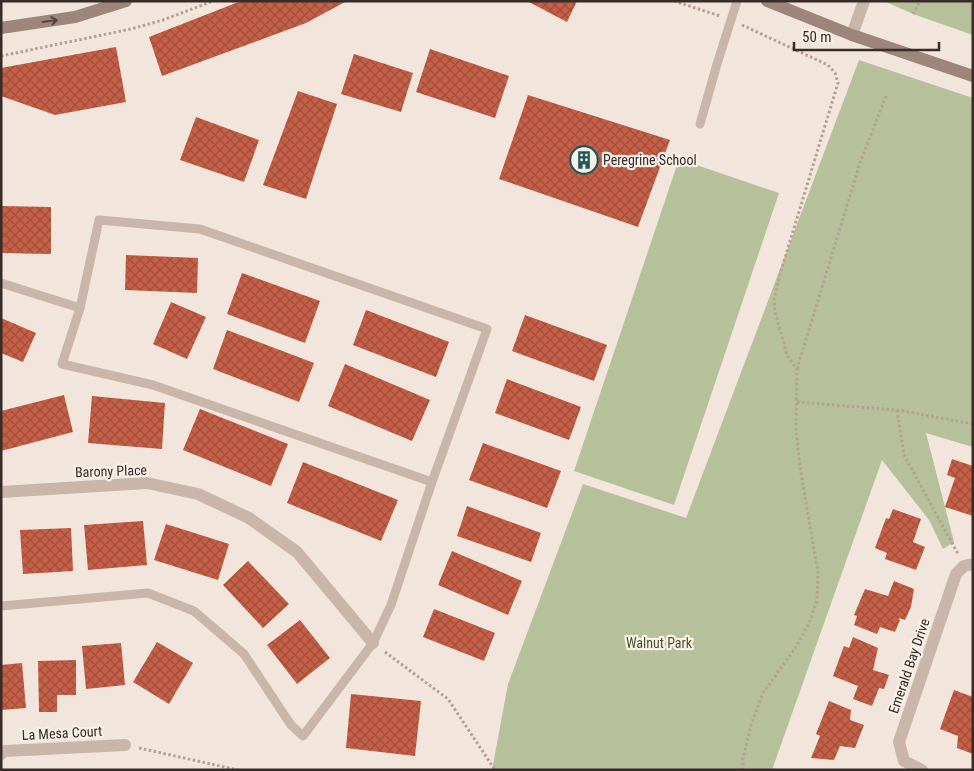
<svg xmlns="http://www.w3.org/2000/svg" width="974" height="771" viewBox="0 0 974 771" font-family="'Roboto Condensed',sans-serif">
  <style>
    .park { fill: #b6c19c }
    .building { fill: url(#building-cross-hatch) }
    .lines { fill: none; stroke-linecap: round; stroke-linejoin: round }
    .path { stroke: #b6a092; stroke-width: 3; stroke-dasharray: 2.5 2.5; stroke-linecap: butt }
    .lane { stroke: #cab6a8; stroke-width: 9 }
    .street { stroke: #cab6a8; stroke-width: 12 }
    .secondary { stroke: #9d8579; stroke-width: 12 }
    .oneway { stroke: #50423c }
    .labels { text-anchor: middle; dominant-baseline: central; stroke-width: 4.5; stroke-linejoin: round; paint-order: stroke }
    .poi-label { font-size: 14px; fill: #372c28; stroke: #f9f1e8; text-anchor: start }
    .street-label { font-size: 14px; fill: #372c28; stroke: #f9f1e8 }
    .park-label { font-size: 14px; fill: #48552c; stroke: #f9f1e8 }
  </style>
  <defs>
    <pattern id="building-cross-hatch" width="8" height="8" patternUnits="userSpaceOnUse" patternTransform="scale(1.25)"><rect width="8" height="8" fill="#c55f47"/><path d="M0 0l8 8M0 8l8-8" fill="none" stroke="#a14f3b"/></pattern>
  </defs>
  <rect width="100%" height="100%" fill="#f2e6dc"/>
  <g class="park">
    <path d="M884,1H973V35L913,14Z"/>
    <path d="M859,60L973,98V447L926,433L954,542L943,549L929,520L882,460L772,770H492L508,684L583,484L686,518Z"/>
    <path d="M679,159L779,193L674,505L574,471Z"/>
  </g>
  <g class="building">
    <path d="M241,1H347L306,23L162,76L149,37Z"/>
    <path d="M527,1H577L567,22Z"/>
    <path d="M116,47L126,102L55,115L1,96V68Z"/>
    <path d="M430,49L509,76L495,118L416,92Z"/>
    <path d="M354,54L413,73L401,112L341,94Z"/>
    <path d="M298,91L337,104L306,199L263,185Z"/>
    <path d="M528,95L670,140L638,227L499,179Z"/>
    <path d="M196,117L259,140L244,182L180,160Z"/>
    <path d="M1,206L51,207V254L1,253Z"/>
    <path d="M126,255L198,258L197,293L125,290Z"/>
    <path d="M242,273L320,301L305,343L227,314Z"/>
    <path d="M171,302L206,317L187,359L153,344Z"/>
    <path d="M366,310L449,342L436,377L353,345Z"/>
    <path d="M525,315L607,345L594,381L512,351Z"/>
    <path d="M1,318L36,333L23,362L1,353Z"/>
    <path d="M227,330L314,363L299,402L213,369Z"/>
    <path d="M345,364L430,400L412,441L328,406Z"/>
    <path d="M507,379L581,407L569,440L495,413Z"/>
    <path d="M64,395L73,432L1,451V411Z"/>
    <path d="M92,396L165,403L162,449L88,443Z"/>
    <path d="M200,409L288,444L271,486L183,450Z"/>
    <path d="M483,443L561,471L547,508L469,480Z"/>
    <path d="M952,459L973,466V516L945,507L955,478L947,475Z"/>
    <path d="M303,462L398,500L381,541L287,503Z"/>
    <path d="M467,506L541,533L531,562L457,536Z"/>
    <path d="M893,509L921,519L913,542L925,547L916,570L885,559L887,553L875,548L886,518L889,519Z"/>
    <path d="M143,521L147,565L88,570L84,525Z"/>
    <path d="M166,524L229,544L218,580L154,560Z"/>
    <path d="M71,528L73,571L23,574L20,530Z"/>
    <path d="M452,551L522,581L508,615L438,585Z"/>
    <path d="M248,561L289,604L263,628L223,585Z"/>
    <path d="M894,581L914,589L911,607L905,620L899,618V620H900L895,632L880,627L877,634L854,625L857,616L854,615L865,589L888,596Z"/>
    <path d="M434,609L495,633L484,661L423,637Z"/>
    <path d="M300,620L330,658L297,684L267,645Z"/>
    <path d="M853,637L878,648L873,670L889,675L884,689L879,688L872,706L853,699L858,686L833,676L844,646L849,648Z"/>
    <path d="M157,642L193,663L169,704L133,682Z"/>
    <path d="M121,643L125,685L86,689L82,646Z"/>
    <path d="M76,660V695H57V712H39L38,661Z"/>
    <path d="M22,663L26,708L1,710V665Z"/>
    <path d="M954,690L973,697V754L957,748L958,736L940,729Z"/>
    <path d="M351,694L421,701L415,756L346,748Z"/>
    <path d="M829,701L851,710L850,720L864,725L855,748L840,746L834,760L811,758L820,736L816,734Z"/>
  </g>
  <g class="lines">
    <g class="path">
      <path d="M674,1L720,16"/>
      <path d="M913,14L920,1"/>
      <path d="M742,25L828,65L835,73L838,83L781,271L774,299L775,312L787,355L797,369L796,430L800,467L818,573L817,601L809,623L796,647L763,693L751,725L743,759V770"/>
      <path d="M1,56L131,29L163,20L213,1"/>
      <path d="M797,369L860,163L886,96"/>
      <path d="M797,402L897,410L973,424"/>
      <path d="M897,410L904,455L958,554"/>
      <path d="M385,652L448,699L495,770"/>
      <path d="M139,748L238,770"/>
    </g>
    <g class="lane">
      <path d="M700,124L717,64L737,1"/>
      <path d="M1,283L80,308"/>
      <path d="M1,606L148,593L194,611L244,654L291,725L303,736L373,643L391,605L432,482L487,329L200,229L99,220L80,308L62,364L153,385L432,482"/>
    </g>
    <g class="street">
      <path d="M852,35L864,1"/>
      <path d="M1,492L147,483L198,494L249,518L297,552L373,643"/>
      <path d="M1,754L5,751L125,745"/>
      <path d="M922,770L904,761L899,742L956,574L964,566L973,564"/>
    </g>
    <g class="secondary">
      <path d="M767,1L852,35L973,76"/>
      <path d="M1,28L75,17L126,1"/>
    </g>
  </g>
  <defs><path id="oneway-shaft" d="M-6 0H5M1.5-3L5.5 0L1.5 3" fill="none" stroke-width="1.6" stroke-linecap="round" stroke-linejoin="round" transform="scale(1.25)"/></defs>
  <use class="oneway" href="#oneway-shaft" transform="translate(50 21) rotate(-8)"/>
  <defs>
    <symbol id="building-ring" viewBox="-11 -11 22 22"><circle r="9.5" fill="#f9f1e8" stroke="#1e5758" stroke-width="1.5"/><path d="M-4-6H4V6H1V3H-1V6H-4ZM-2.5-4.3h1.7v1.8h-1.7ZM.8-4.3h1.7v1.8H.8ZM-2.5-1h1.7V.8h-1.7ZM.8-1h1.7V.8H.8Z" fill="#1e5758"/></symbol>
  </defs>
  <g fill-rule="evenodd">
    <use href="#building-ring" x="568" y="144" width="32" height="32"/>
  </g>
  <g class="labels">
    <g class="poi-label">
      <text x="603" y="160">Peregrine School</text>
    </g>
    <g class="street-label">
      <text transform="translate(111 471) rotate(-2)">Barony Place</text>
      <text transform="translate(909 666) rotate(-71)">Emerald Bay Drive</text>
      <text transform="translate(62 733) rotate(-3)">La Mesa Court</text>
    </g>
    <g class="park-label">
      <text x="659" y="643">Walnut Park</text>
    </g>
  </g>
  <rect width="974" height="771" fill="none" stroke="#372c28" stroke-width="5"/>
  <path d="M794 42v8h145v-8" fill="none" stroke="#372c28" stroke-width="2.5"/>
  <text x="802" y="42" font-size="15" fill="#372c28" stroke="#f9f1e8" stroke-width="4" paint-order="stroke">50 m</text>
</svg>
